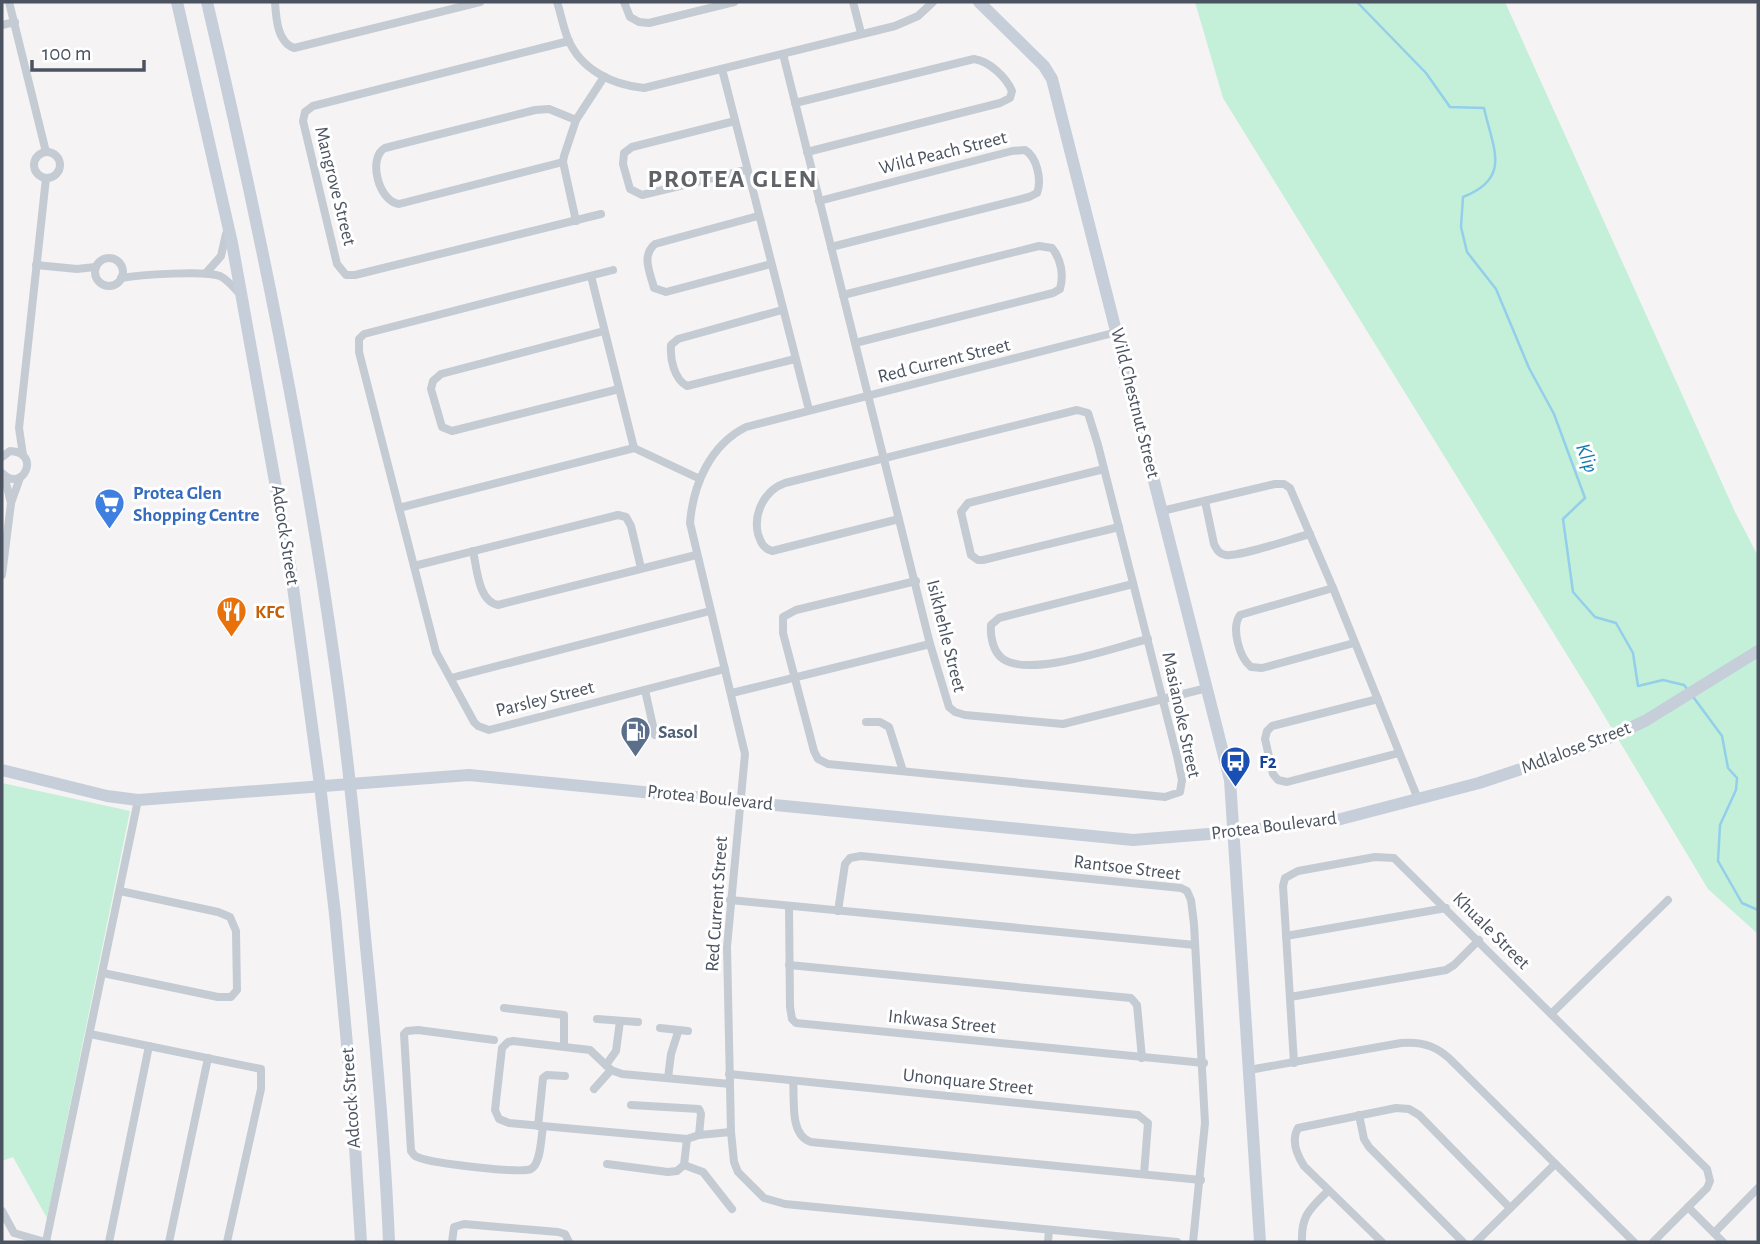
<svg xmlns="http://www.w3.org/2000/svg" width="1760" height="1244" viewBox="0 0 1760 1244" font-family="'Alegreya Sans',sans-serif">
  <style>
    .green { fill: #c4efd9 }
    .lines { fill: none; stroke-linecap: round; stroke-linejoin: round }
    .stream { stroke: #93cfea; stroke-width: 2.5 }
    .street { stroke: #c4cbd3; stroke-width: 8 }
    .secondary { stroke: #c6ceda; stroke-width: 12 }
    .labels { text-anchor: middle; dominant-baseline: central; stroke-width: 6; stroke-linejoin: round; paint-order: stroke }
    .street-label { font-size: 19px; fill: #4b5360; stroke: #fff }
    .shop-label { font-size: 19px; font-weight: bold; fill: #366cbe; stroke: #fff; text-anchor: start }
    .food-label { font-size: 19px; font-weight: bold; fill: #c56008; stroke: #fff; text-anchor: start }
    .service-label { font-size: 19px; font-weight: bold; fill: #4e5e75; stroke: #fff; text-anchor: start }
    .transit-label { font-size: 19px; font-weight: bold; fill: #164399; stroke: #fff; text-anchor: start }
    .water-label { font-size: 21px; font-style: italic; fill: #117bac; stroke: #fff }
    .district-label { font-size: 26px; font-weight: bold; letter-spacing: 2px; fill: #5f6267; stroke: #fff }
  </style>
  <rect width="100%" height="100%" fill="#f5f3f3"/>
  <g class="green">
    <path d="M1195,2H1505L1735,512L1758,556V934L1708,889L1590,692L1223,98Z"/>
    <path d="M2,783L130,811L47,1218L13,1157L2,1161Z"/>
  </g>
  <g class="lines">
    <g class="stream">
      <path d="M1357,2L1426,73L1450,107L1484,108C1493,149 1512,178 1463,197L1461,227L1467,252L1496,289L1529,368L1554,414L1585,498L1563,519L1573,592L1595,617L1616,623L1633,653L1638,686L1663,680L1684,685L1688,690"/>
      <path d="M1694,698L1722,736L1728,768L1737,778L1736,790L1720,825L1718,861L1742,903L1758,910"/>
    </g>
    <g class="street">
      <path d="M9,2L46,152"/>
      <path d="M275,2C276,17 277,42 294,48L480,2"/>
      <path d="M557,2C561,14 563,27 568,39C581,70 613,85 644,88L895,26L918,16L933,2"/>
      <path d="M624,2L630,17L639,22L649,23L734,2"/>
      <path d="M853,2L861,33"/>
      <path d="M2,25L15,22"/>
      <path d="M569,41L313,106L305,112L303,121L337,264L346,275H355L601,214"/>
      <path d="M783,54L930,644L949,707L955,712L965,715L1063,724L1207,688"/>
      <path d="M722,69L809,410"/>
      <path d="M795,103L974,59C989,61 1006,77 1012,91L1010,98L1000,103L807,152"/>
      <path d="M735,121L632,147L624,153L623,164L630,189L642,195L746,170"/>
      <circle cx="47" cy="165" r="13"/>
      <path d="M563,162L399,204C379,202 367,158 385,148L535,110L549,109L576,120"/>
      <path d="M819,201L1012,151L1025,150C1037,157 1042,180 1037,193L1029,197L831,247"/>
      <path d="M758,216L655,244C641,256 650,272 654,288L666,292L771,264"/>
      <path d="M576,221L563,162L564,156L576,120L604,77"/>
      <circle cx="109" cy="272" r="14"/>
      <path d="M36,265L77,269L95,267"/>
      <path d="M613,270L364,334L359,339V352L436,652L474,722L478,726L489,730L725,669"/>
      <path d="M206,273L221,256L226,234"/>
      <path d="M591,276L634,448"/>
      <path d="M121,278C139,275 205,270 220,276C228,280 234,288 240,294"/>
      <path d="M843,295L1039,246L1052,248C1061,259 1064,275 1060,289L1053,293L855,343"/>
      <path d="M782,310L678,339L671,345C670,359 674,379 687,386L795,359"/>
      <path d="M604,331L441,374L433,381L431,389L442,427L452,431L619,389"/>
      <path d="M1117,332L746,427C710,445 693,485 690,523L745,754L727,947L731,1132L734,1162L738,1172L764,1198L785,1204L1177,1242"/>
      <path d="M23,455L19,428L46,178"/>
      <path d="M2,457L10,451C42,452 23,494 2,473"/>
      <path d="M1104,469L968,503L961,512L971,555L978,560H983L1119,527"/>
      <path d="M4,475L11,503"/>
      <path d="M1205,501L1214,544C1217,550 1219,554 1226,555C1240,557 1294,538 1310,534"/>
      <path d="M399,508L634,448L700,479"/>
      <path d="M1162,511L1275,484H1284L1290,488L1333,588L1418,799"/>
      <path d="M899,519L772,551C763,548 761,543 758,534C753,513 765,490 785,483L1077,410L1088,413L1098,445L1177,756L1182,780L1180,792L1165,797L828,764L818,759L814,751L783,633V617L796,610L916,581"/>
      <path d="M473,551C477,568 478,601 498,605L696,555"/>
      <path d="M414,566L618,515L626,517L631,526L641,568"/>
      <path d="M2,575L11,503L20,478"/>
      <path d="M1133,584L999,618L991,625C990,636 993,652 1003,659C1031,678 1116,647 1148,639"/>
      <path d="M1333,588L1240,615C1231,628 1239,657 1251,667L1262,668L1354,643"/>
      <path d="M451,678L710,611"/>
      <path d="M645,690L655,735"/>
      <path d="M732,693L930,644"/>
      <path d="M1378,699L1272,726L1267,731L1265,739L1273,774L1278,780L1287,782L1399,753"/>
      <path d="M866,722H880L889,727L903,771"/>
      <path d="M730,900L1195,945"/>
      <path d="M789,906L790,1007L792,1019L796,1023L1204,1063"/>
      <path d="M838,911L845,864L850,858L861,856L1181,888L1187,891L1191,900L1194,924L1205,1123L1193,1242"/>
      <path d="M1286,936L1446,908"/>
      <path d="M789,965L1131,998L1137,1005L1142,1058"/>
      <path d="M103,973L218,997H231L237,990L236,931L230,917L218,912L120,891"/>
      <path d="M1290,997L1446,970L1454,965L1479,940"/>
      <path d="M504,1008L564,1015V1046"/>
      <path d="M1552,1013L1668,900"/>
      <path d="M597,1019L638,1022"/>
      <path d="M660,1028L688,1031"/>
      <path d="M90,1034L261,1069V1089L227,1242"/>
      <path d="M494,1040L418,1030L407,1031L404,1034L411,1151C415,1156 414,1156 420,1158C433,1163 520,1174 531,1169C541,1164 541,1137 543,1127"/>
      <path d="M1294,1063L1283,886L1285,878L1298,871L1375,857L1394,858L1707,1169L1710,1181L1707,1188L1653,1242"/>
      <path d="M606,1065L616,1051L620,1021"/>
      <path d="M1249,1070L1401,1043C1424,1041 1439,1047 1455,1064L1634,1242"/>
      <path d="M729,1074L1138,1115L1148,1123L1144,1174"/>
      <path d="M668,1078L671,1054L678,1032"/>
      <path d="M793,1081C795,1100 789,1135 811,1142L1201,1180"/>
      <path d="M730,1084L622,1074L611,1070L590,1050L513,1041L508,1042L502,1048L495,1110L499,1119L509,1123L687,1139L699,1135L731,1132"/>
      <path d="M594,1089L611,1070"/>
      <path d="M631,1105L699,1109L701,1114L699,1135"/>
      <path d="M1359,1115L1364,1139L1369,1147L1463,1242"/>
      <path d="M538,1126L543,1078L547,1075L565,1076"/>
      <path d="M607,1164L668,1172L677,1171L684,1165L687,1139"/>
      <path d="M684,1165L703,1172L732,1209"/>
      <path d="M1688,1207L1723,1242"/>
      <path d="M2,1211L14,1233L45,1242"/>
      <path d="M1714,1233L1758,1188"/>
      <path d="M46,1242L138,800"/>
      <path d="M109,1242L149,1046"/>
      <path d="M169,1242L208,1058"/>
      <path d="M452,1242L454,1227L464,1224L558,1232L565,1234L569,1242"/>
      <path d="M1048,1242L1049,1230"/>
      <path d="M1302,1242C1301,1215 1310,1209 1328,1191"/>
      <path d="M1382,1242L1304,1166C1297,1155 1291,1140 1298,1128L1396,1108L1409,1109L1419,1115L1510,1208"/>
      <path d="M1476,1242L1555,1164"/>
    </g>
    <g class="secondary">
      <path d="M177,2L232,243L290,565L320,785L335,914L352,1099L361,1242"/>
      <path d="M207,2C258,219 303,437 334,658C348,754 357,850 366,947C376,1045 385,1144 389,1242"/>
      <path d="M979,2L1044,66L1052,79L1230,780L1260,1242"/>
      <path d="M2,770L107,796L138,800L469,775L1133,840L1234,832L1337,820L1479,783L1563,755L1606,739L1645,721L1758,651"/>
    </g>
  </g>
  <defs>
    <symbol id="supermarket-pin" viewBox="-11 -11 22 30"><path d="M0 17L-7.5 6A9.5 9.5 0 1 1 7.5 6Z" fill="#3f7fe0" stroke="#fff"/><path d="M-6-5.5h2.5l.6 2H6L4.5 2H-2.5L-4.4-4H-6ZM-1.5 3.2a1.3 1.3 0 1 0 .1 0ZM3 3.2a1.3 1.3 0 1 0 .1 0Z" fill="#fff"/></symbol>
    <symbol id="restaurant-pin" viewBox="-11 -11 22 30"><path d="M0 17L-7.5 6A9.5 9.5 0 1 1 7.5 6Z" fill="#e8710a" stroke="#fff"/><path d="M-5-6h1v4h1v-4h1v4h1v-4h1v5L-1.5 .5V6h-2V.5L-5-1ZM5-6V6H3V1.5H1.5Q1.5-4 5-6Z" fill="#fff"/></symbol>
    <symbol id="fuel-pin" viewBox="-11 -11 22 30"><path d="M0 17L-7.5 6A9.5 9.5 0 1 1 7.5 6Z" fill="#5c6f8a" stroke="#fff"/><path d="M-5.5-6h7V0h2V4h1.3V-2.5L3-4.5l.8-.8L6-3V5H2.5V1h-1V6h-7ZM-4.2-4.7v3.2H.2V-4.7Z" fill="#fff"/></symbol>
    <symbol id="bus-pin" viewBox="-11 -11 22 30"><path d="M0 17L-7.5 6A9.5 9.5 0 1 1 7.5 6Z" fill="#1a4fb4" stroke="#fff"/><path d="M-5-6H5V4H4V6H2V4H-2V6H-4V4H-5ZM-3.5-4V0h7V-4ZM-3.5 1.2v1.5H-2V1.2ZM2 1.2v1.5H3.5V1.2Z" fill="#fff"/></symbol>
  </defs>
  <g fill-rule="evenodd">
    <use href="#supermarket-pin" x="92" y="486" width="35" height="47"/>
    <use href="#restaurant-pin" x="214" y="594" width="35" height="47"/>
    <use href="#fuel-pin" x="618" y="714" width="35" height="47"/>
    <use href="#bus-pin" x="1218" y="744" width="35" height="47"/>
  </g>
  <g class="labels">
    <g class="street-label">
      <text transform="translate(943 153) rotate(-14)">Wild Peach Street</text>
      <text transform="translate(335 186) rotate(76)">Mangrove Street</text>
      <text transform="translate(944 361) rotate(-14)">Red Current Street</text>
      <text transform="translate(1135 403) rotate(76)">Wild Chestnut Street</text>
      <text transform="translate(285 535) rotate(81)">Adcock Street</text>
      <text transform="translate(946 636) rotate(76)">Isikhehle Street</text>
      <text transform="translate(545 699) rotate(-14)">Parsley Street</text>
      <text transform="translate(1181 715) rotate(78)">Masianoke Street</text>
      <text transform="translate(1576 748) rotate(-21)">Mdlalose Street</text>
      <text transform="translate(710 798) rotate(6)">Protea Boulevard</text>
      <text transform="translate(1274 826) rotate(-7)">Protea Boulevard</text>
      <text transform="translate(1127 868) rotate(7)">Rantsoe Street</text>
      <text transform="translate(717 904) rotate(-86)">Red Current Street</text>
      <text transform="translate(1491 931) rotate(45)">Khuale Street</text>
      <text transform="translate(942 1022) rotate(6)">Inkwasa Street</text>
      <text transform="translate(968 1082) rotate(6)">Unonquare Street</text>
      <text transform="translate(351 1098) rotate(-94)">Adcock Street</text>
    </g>
    <g class="shop-label">
      <text x="133" y="493">Protea Glen<tspan x="133" dy="22">Shopping Centre</tspan></text>
    </g>
    <g class="food-label">
      <text x="255" y="612">KFC</text>
    </g>
    <g class="service-label">
      <text x="658" y="732">Sasol</text>
    </g>
    <g class="transit-label">
      <text x="1259" y="762">F2</text>
    </g>
    <g class="water-label">
      <text transform="translate(1587 458) rotate(70)">Klip</text>
    </g>
    <g class="district-label">
      <text x="733" y="179">PROTEA GLEN</text>
    </g>
  </g>
  <rect width="1760" height="1244" fill="none" stroke="#4b5360" stroke-width="7"/>
  <path d="M32 60v10h112v-10" fill="none" stroke="#4b5360" stroke-width="3.5"/>
  <text x="42" y="60" font-size="21" fill="#4b5360" stroke="#ffffff" stroke-width="5" paint-order="stroke">100 m</text>
</svg>
